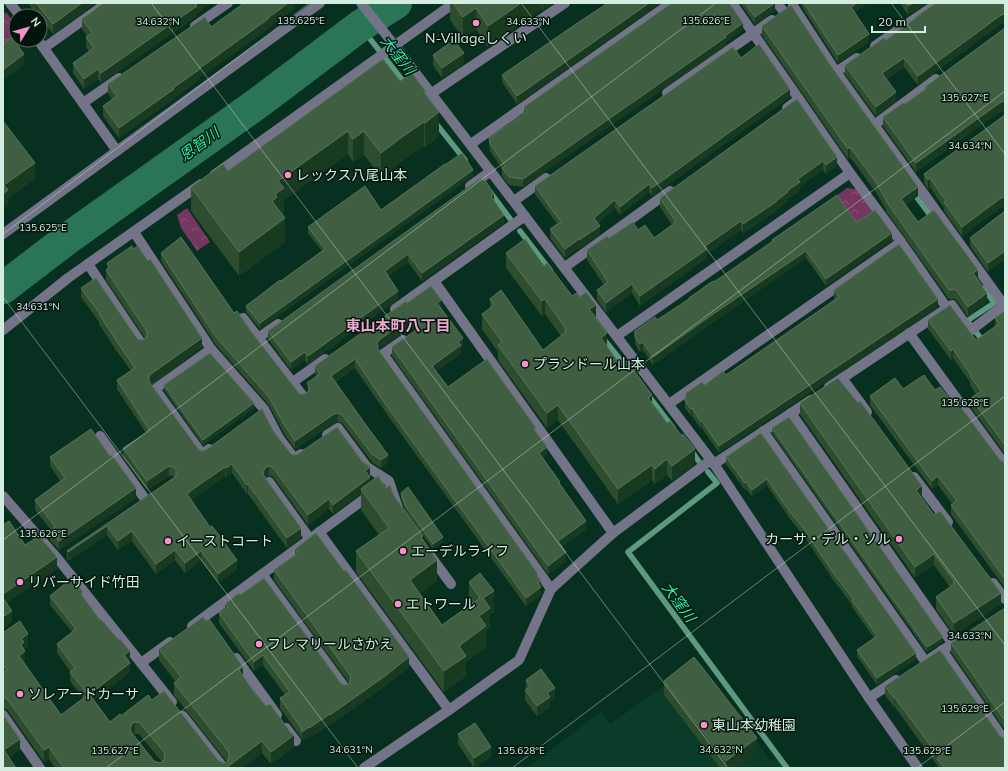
<svg xmlns="http://www.w3.org/2000/svg" width="1008" height="771" viewBox="0 0 1008 771" font-family="Mulish,'Noto Sans JP',sans-serif">
  <style>
    .built { fill: #0b3b29 }
    .forest { fill: url(#forest-crowns) }
    .lines { fill: none; stroke-linecap: round; stroke-linejoin: round }
    .stream { stroke: #5d9980; stroke-width: 5.5 }
    .river { stroke: #2a7557; stroke-width: 32 }
    .minor { stroke: #737487; stroke-width: 10 }
    .wall { fill: #2e4d2e; fill-rule: evenodd }
    .shaded-wall { fill: #183a21 }
    .building { fill: #405e41; stroke: #57755a; fill-rule: evenodd }
    .ticks { fill: none; stroke: #d3ede0; stroke-width: 1; stroke-opacity: 0.45 }
    .poi-dot { fill: #f690cf; stroke: #02150c; stroke-width: 1.5 }
    .labels { text-anchor: middle; dominant-baseline: central; stroke-width: 3; stroke-linejoin: round; paint-order: stroke }
    .poi-label { font-size: 14px; fill: #d3ede0; stroke: #02150c; text-anchor: start }
    .water-label { font-size: 15px; font-style: italic; fill: #22f2ad; stroke: #02150c }
    .neighbourhood-label { font-size: 15px; font-weight: bold; fill: #eda6d0; stroke: #02150c }
    .ticks-label { font-size: 10px; text-anchor: middle; fill: #d3ede0; stroke: #02150c; stroke-width: 3; stroke-linejoin: round; paint-order: stroke }
  </style>
  <defs>
    <pattern id="forest-crowns" width="20" height="18" patternUnits="userSpaceOnUse"><rect width="20" height="18" fill="#75375f"/><path d="M2 6a3 3 0 1 1 6 0M12 15a3 3 0 1 1 6 0" fill="none" stroke="#885476"/></pattern>
  </defs>
  <rect width="100%" height="100%" fill="#083020"/>
  <path class="built" d="M699,661L771,761L778,756L787,768H527L601,712L610,724Z"/>
  <g class="forest">
    <path d="M6,12L16,25V40L3,49V14Z"/>
    <path d="M847,188L857,189L874,214L856,227L835,197Z"/>
    <path d="M187,208L210,242L197,251L181,228L177,215Z"/>
  </g>
  <g class="lines">
    <g class="stream">
      <path d="M360,26L407,86"/>
      <path d="M434,121L465,160"/>
      <path d="M490,192L511,220"/>
      <path d="M913,192L933,219"/>
      <path d="M520,231L550,270"/>
      <path d="M602,337L628,369"/>
      <path d="M984,342L967,321L994,303L984,288"/>
      <path d="M648,395L673,428"/>
      <path d="M691,450L700,463"/>
      <path d="M708,472L717,483L628,552L787,768"/>
    </g>
    <path class="river" d="M3,288L67,239L258,103L360,26L396,3"/>
    <g class="minor">
      <path d="M10,3L20,16"/>
      <path d="M361,3L395,46L714,464L869,698L918,768"/>
      <path d="M732,3L799,99"/>
      <path d="M777,3L784,12"/>
      <path d="M793,6L836,72L1004,305L970,331L952,305L829,387"/>
      <path d="M195,26L228,3"/>
      <path d="M38,40L117,151"/>
      <path d="M875,46L938,3"/>
      <path d="M44,48L107,3"/>
      <path d="M836,72L857,58"/>
      <path d="M432,93L565,3"/>
      <path d="M667,93L772,20"/>
      <path d="M83,103L119,78"/>
      <path d="M874,125L936,79"/>
      <path d="M471,144L671,3"/>
      <path d="M214,175L454,3"/>
      <path d="M470,186L491,171"/>
      <path d="M514,201L546,178"/>
      <path d="M134,232L211,349L264,409L279,438L294,458L301,454"/>
      <path d="M3,234L320,3"/>
      <path d="M901,242L947,308"/>
      <path d="M88,264L141,343"/>
      <path d="M565,267L670,191"/>
      <path d="M434,281L613,533"/>
      <path d="M395,309L525,216"/>
      <path d="M243,318L303,396"/>
      <path d="M3,330L68,278L201,184"/>
      <path d="M909,333L1005,465"/>
      <path d="M617,336L850,173"/>
      <path d="M258,338L278,324"/>
      <path d="M403,340L383,354L551,589"/>
      <path d="M842,378L867,412"/>
      <path d="M293,382L325,359"/>
      <path d="M669,404L901,242L850,173L799,99L787,108"/>
      <path d="M791,413L952,643"/>
      <path d="M763,431L925,661"/>
      <path d="M327,435L338,428L367,467L389,481L398,508"/>
      <path d="M100,436L145,499"/>
      <path d="M209,449L202,454L155,389L211,349"/>
      <path d="M714,464L811,400"/>
      <path d="M914,477L948,522"/>
      <path d="M269,482L310,539"/>
      <path d="M3,496L58,559L172,702"/>
      <path d="M319,532L449,710"/>
      <path d="M429,554L451,584"/>
      <path d="M262,574L345,688"/>
      <path d="M993,583L1005,599"/>
      <path d="M192,626L371,494"/>
      <path d="M942,650L1005,741"/>
      <path d="M236,658L277,715"/>
      <path d="M931,658L958,640"/>
      <path d="M141,663L170,642"/>
      <path d="M869,698L896,680"/>
      <path d="M3,715L40,768"/>
      <path d="M183,716L220,763L223,768"/>
      <path d="M286,728L296,741"/>
      <path d="M364,768L449,710L519,660L551,589L613,533L711,460"/>
    </g>
  </g>
  <g class="wall">
    <path d="M28,3H96L53,34L40,17V16H39L37,14H36Z"/>
    <path d="M104,3H211L197,13V16L101,83L98,79L84,89L73,73V63L89,52L86,47V37L87,36L82,29V19Z"/>
    <path d="M295,3V8L268,28V29L200,77V79L174,98V99L119,138L103,116V106L112,99L108,93V84L211,27Z"/>
    <path d="M450,3H554L543,10L542,9L488,47L476,29L463,38L450,20Z"/>
    <path d="M608,3H660L517,104L502,82V75Z"/>
    <path d="M740,3H775V11L755,24Z"/>
    <path d="M802,3H868L854,12L869,42L838,63L802,7Z"/>
    <path d="M900,3H927L908,15Z"/>
    <path d="M1005,3V23L1001,24L918,85L904,67L887,79L896,101L876,116L845,74V65L886,40L916,18V17Z"/>
    <path d="M762,26L831,66L918,196L906,205L918,222L978,279L987,302L968,317L957,301L954,299H949L886,211V209L875,191L850,157L848,159L762,35Z"/>
    <path d="M1005,28V110L1001,111L916,172L883,126V117L905,104L925,89V87Z"/>
    <path d="M743,30L726,42V45L523,187L509,185L502,176V169L490,151L489,145V138L524,114V107Z"/>
    <path d="M433,55L464,64L442,78L433,65Z"/>
    <path d="M741,58L790,97L652,196L649,192L620,215L615,208L598,223L600,234L579,249V248L565,258L550,238V229L557,224L535,194V186Z"/>
    <path d="M400,81L426,95L439,136L425,147L424,146L402,161L381,177L364,155L353,162L348,154L284,200V212L282,214L285,242L239,276L191,211V187L228,171Z"/>
    <path d="M797,99L837,166L826,174L823,170L800,186V191L788,199V201L776,210V211L743,233L741,230L707,254V258L640,306L632,293L606,312L597,300V290L604,285L587,260V250L609,238L638,230L654,238L672,225L660,207V198Z"/>
    <path d="M1005,115V206L1001,207L962,236L944,211V208L930,187L928,189L924,183V174Z"/>
    <path d="M445,165L473,176L260,329L246,312V306L322,251L308,233V227L381,210Z"/>
    <path d="M494,201L504,223L422,281L408,262L388,276L398,299L308,364L305,360L291,370L268,339V331Z"/>
    <path d="M1005,211L988,272L970,246V238Z"/>
    <path d="M862,219L892,240L826,286L806,258L716,320L653,365L643,350L640,352L635,344V331L657,320L689,299V298L714,282L772,242V240L856,222Z"/>
    <path d="M161,253L234,313L253,334L298,392L300,394H303L307,393L308,392L307,383L316,376L315,374V366L407,303L441,308L463,346L461,348V353L436,371L448,387L536,432L547,455L543,458L560,484L586,529L562,546L566,561L548,574L392,356V347L417,329L415,327H412L409,328L379,349L378,350L541,581V595L526,606L391,420L355,368L335,382L388,463L381,468L372,462L343,424L341,422H338L334,423L295,449L285,435L269,405L216,345L161,261Z"/>
    <path d="M506,253L544,266L572,296L596,318L607,346L621,366L652,403L695,464L672,481L667,475L655,484L652,480L618,504L558,420L547,428L498,360V352L482,329V314L490,308V299L543,350L561,336L545,314L542,316L506,268Z"/>
    <path d="M107,263L202,347L151,385L199,450L202,451L274,432L291,454L370,477V482L386,488L394,496L423,539L437,581L420,593L442,625L470,605L469,602V582L494,612L490,614V628L486,631V647L466,662V676L444,692L356,572V551L379,535L361,510V493L333,514L329,509L308,525L274,478L272,476H269L265,477V478L301,538L287,548L248,494H247L232,473L226,478L225,476L191,500L237,569L218,583L201,560L185,573L175,560L156,574L132,541L118,550L107,535L68,561L67,560V551L174,477L173,476H169L147,490L123,457V448L146,433L117,389V380L131,371L116,350L99,324V322L81,297V288L139,340L144,339L145,338L106,280V270L107,269Z"/>
    <path d="M834,290L938,307L719,453L702,428L701,429L692,416H691L685,408V401L705,385L726,375L835,299L834,297Z"/>
    <path d="M1005,311V454L971,407V398L976,394L970,385V382L953,358L951,360L928,329V320L976,340L995,326V318Z"/>
    <path d="M164,385L254,408L203,445L164,390Z"/>
    <path d="M903,389L935,390L957,408L1000,460L1003,462H1005V588L951,514V505L952,504L938,485L932,489L870,405V396Z"/>
    <path d="M800,403L922,497L921,498L934,515L1001,604L954,635L936,609V597L950,587L934,565L915,578L800,414Z"/>
    <path d="M772,428L943,642L927,652L772,433Z"/>
    <path d="M761,433L916,659L877,685L857,656V650L874,638L852,607V605L834,581L804,536L790,519L767,485L752,496L746,489L745,490L726,464V457Z"/>
    <path d="M50,457L136,498L59,550L50,540V531L51,530L35,510V500L61,482L50,466Z"/>
    <path d="M401,493L443,542L433,549L405,510L401,498Z"/>
    <path d="M295,549L409,667L385,686L330,725V724L309,738V737L302,741L301,737L280,708V698L285,695L263,665L254,671L219,623V613L225,609V604L342,684L345,685L349,684V683L274,580V570L295,555Z"/>
    <path d="M50,596L83,597L130,660L129,661L130,672L94,700L110,722L152,700L218,760L223,763L227,762L174,695V683L176,682L159,660V649L243,677L257,697L294,747L271,764L262,753L242,768H55L49,759L44,762L8,711L6,709H3V632L28,645L24,649L25,663V664L61,715L83,698L70,681V671L57,653V644L72,632L50,605ZM135,734H139L162,762L160,763L154,761L133,735Z"/>
    <path d="M1005,608V730L951,652V643Z"/>
    <path d="M526,680L555,698L550,702V707L537,716L525,700Z"/>
    <path d="M664,681L757,753L737,768H720L664,695Z"/>
    <path d="M885,686L1000,736L1003,738L1005,768H938L937,765L895,707H894L885,695Z"/>
    <path d="M458,734L491,757L474,768L458,744Z"/>
  </g>
  <g class="shaded-wall">
    <path d="M82,3H96L53,34V24Z"/>
    <path d="M198,3H211L197,13V16L101,83V73Z"/>
    <path d="M288,3H295V8L268,28V29L200,77V79L174,98V99L119,138V128L200,68Z"/>
    <path d="M521,3H542V9L488,47V26Z"/>
    <path d="M543,3H554L543,10Z"/>
    <path d="M649,3H660L517,104V96Z"/>
    <path d="M775,3V11L755,24V17Z"/>
    <path d="M857,3H868L851,15V7Z"/>
    <path d="M913,3H927L908,15V6Z"/>
    <rect x="36" y="4" width="1" height="10"/>
    <path d="M476,8V29L463,38V17Z"/>
    <path d="M1004,14V23L1001,24L918,85V76L1001,15Z"/>
    <path d="M743,23V30L726,42V45L523,187V179Z"/>
    <path d="M869,34V42L838,63V55Z"/>
    <path d="M464,53V64L442,78V68Z"/>
    <path d="M24,54V65L3,80V70Z"/>
    <path d="M904,58V67L882,82V73Z"/>
    <path d="M98,69V79L84,89V79Z"/>
    <path d="M790,89V97L652,196V188Z"/>
    <path d="M896,92V101L876,116V107Z"/>
    <path d="M1004,101V110L1001,111L916,172V163L1001,102Z"/>
    <path d="M439,112V136L425,147V123Z"/>
    <path d="M424,122V146L402,161L381,177V153L402,137Z"/>
    <path d="M348,131V154L284,200V212L277,217L272,201L275,194L278,181Z"/>
    <path d="M364,131V155L353,162V139Z"/>
    <path d="M850,147V157L848,159V149Z"/>
    <path d="M837,157V166L826,174V165Z"/>
    <path d="M823,161V170L800,186V191L788,199V201L776,210V211L743,233V224L776,201L787,191L798,179Z"/>
    <path d="M35,163V179L8,199V206L3,209V194L4,185Z"/>
    <path d="M473,170V176L260,329V323Z"/>
    <path d="M930,178V187L928,189V180Z"/>
    <path d="M649,184V192L620,215V207Z"/>
    <path d="M918,187V196L901,209V199Z"/>
    <path d="M494,194V202L491,196Z"/>
    <path d="M1005,197V206L1001,207L962,236V227L1001,198Z"/>
    <path d="M615,200V208L594,226V218Z"/>
    <path d="M504,215V223L422,281V273Z"/>
    <path d="M285,218V242L239,276V252Z"/>
    <path d="M741,221V230L707,254V258L640,306V296L705,246Z"/>
    <path d="M600,226V234L579,249V240Z"/>
    <path d="M892,233V240L826,286V279Z"/>
    <path d="M579,239V248L565,258V249Z"/>
    <path d="M806,251V258L716,320L653,365V357L716,312Z"/>
    <path d="M1005,251V260L988,272V263Z"/>
    <path d="M408,254V262L385,279V271Z"/>
    <path d="M978,270V280L973,273Z"/>
    <path d="M632,284V293L606,312V303Z"/>
    <path d="M398,291V299L308,364V356Z"/>
    <path d="M987,293V302L968,317V307Z"/>
    <path d="M545,299V314L542,316V301Z"/>
    <path d="M938,299V307L719,453V446Z"/>
    <path d="M441,300V308L437,303Z"/>
    <path d="M596,305V320L589,309Z"/>
    <path d="M412,318V327L409,328L379,349L377,352V343L379,340L409,319Z"/>
    <path d="M607,333V348L601,338Z"/>
    <path d="M202,338V347L151,384L149,387V377L151,374Z"/>
    <path d="M463,338V346L461,348V353L432,374V366L458,342Z"/>
    <path d="M643,342V350L640,352V344Z"/>
    <path d="M953,349V358L951,360V351Z"/>
    <path d="M305,352V360L291,370V362Z"/>
    <path d="M355,359V368L331,384V376Z"/>
    <path d="M652,395V410L648,398Z"/>
    <path d="M254,403V408L203,445V440Z"/>
    <path d="M558,405V420L547,428V413Z"/>
    <path d="M692,408V416H691V409Z"/>
    <path d="M338,413V422L334,423L295,449V441L334,414Z"/>
    <path d="M702,421V428L701,429V422Z"/>
    <path d="M547,447V455L539,461V453Z"/>
    <path d="M695,449V464L672,481V466Z"/>
    <path d="M388,455V463L381,468V460Z"/>
    <path d="M667,459V475L655,484V469Z"/>
    <path d="M232,464V473L226,478V468Z"/>
    <path d="M652,465V480L618,504V489Z"/>
    <path d="M169,466V476L147,490V481Z"/>
    <path d="M269,466V476L265,477L263,482V473L265,468Z"/>
    <path d="M225,467V476L196,497L187,504V494L196,487Z"/>
    <path d="M370,467V477L365,471Z"/>
    <path d="M938,476V485L932,489V481Z"/>
    <path d="M370,477V487L361,489V493L333,514V505Z"/>
    <path d="M767,479V485L752,496V490Z"/>
    <path d="M746,482V489L745,490V483Z"/>
    <path d="M248,484V494H247V485Z"/>
    <path d="M922,486V497L916,501V490Z"/>
    <path d="M136,488V498L59,550V541Z"/>
    <path d="M329,499V509L308,525V515Z"/>
    <path d="M586,521V529L558,549V541Z"/>
    <path d="M107,526V535L68,561V552Z"/>
    <path d="M301,528V538L287,548V538Z"/>
    <path d="M132,531V541L118,550V541Z"/>
    <path d="M443,537V542L433,549V544Z"/>
    <path d="M175,550V560L156,574V564Z"/>
    <path d="M201,551V560L185,573V563Z"/>
    <path d="M566,552V561L548,574V566Z"/>
    <path d="M934,554V565L915,578V567Z"/>
    <path d="M57,557V569L3,606V594Z"/>
    <path d="M237,560V569L218,583V574Z"/>
    <path d="M437,560V581L410,601V580Z"/>
    <path d="M541,581V595L526,606V598L538,583Z"/>
    <path d="M494,591V612L490,614V628L486,631V647L466,662V676L444,692V671L479,616L483,598Z"/>
    <path d="M1001,593V604L954,635V623Z"/>
    <path d="M12,611V622L3,629V617Z"/>
    <path d="M28,634V645L24,649L25,651V663L19,667V656L21,639Z"/>
    <path d="M943,637V642L927,652V647Z"/>
    <path d="M130,651V660L124,664V655Z"/>
    <path d="M916,653V659L877,685V678Z"/>
    <path d="M263,655V665L254,671V662Z"/>
    <path d="M409,657V667L385,686L330,725V715Z"/>
    <path d="M130,663V672L88,705V696Z"/>
    <path d="M243,667V679L239,670Z"/>
    <path d="M555,688V698L550,702V707L537,716V706L547,693Z"/>
    <rect x="894" y="698" width="1" height="9"/>
    <path d="M330,714V724L309,738V728Z"/>
    <path d="M135,722V734L132,735L130,729L132,724Z"/>
    <path d="M309,727V737L302,741V732Z"/>
    <path d="M294,735V747L271,764V752Z"/>
    <path d="M757,738V753L737,768H726V761Z"/>
    <path d="M20,739V750L4,762V750Z"/>
    <path d="M262,741V753L242,768H226Z"/>
    <path d="M49,747V759L44,762V750Z"/>
    <path d="M491,747V757L474,768V758Z"/>
  </g>
  <g class="building">
    <path d="M35,3H82L53,24L37,4H36Z"/>
    <path d="M104,3H198L196,4L197,6L101,73L98,69L84,79L73,63L94,48L86,37L92,33L82,19Z"/>
    <path d="M244,3H288L268,18V19L200,68V69L173,88L174,89L119,128L103,106L117,96L108,84L205,17L211,27Z"/>
    <path d="M453,3H521L488,26L476,8L463,17Z"/>
    <path d="M608,3H649L517,96L502,75L576,24Z"/>
    <path d="M672,3H729L743,23L725,36L726,37L523,179L509,177L502,168L505,166L490,143L489,138L527,112L524,107Z"/>
    <path d="M745,3H775L755,17Z"/>
    <path d="M804,3H857L851,7L869,34L838,55Z"/>
    <path d="M906,3H913L908,6Z"/>
    <path d="M936,3H1005V14L1001,15L918,76L904,58L882,73L896,92L876,107L845,65L884,38L886,40L916,18V17Z"/>
    <path d="M791,5L831,66L918,187L901,199L918,222L934,210L978,270L973,273L987,293L968,307L957,291L954,289L949,290L886,201H887L875,181L850,147L848,149L762,26Z"/>
    <path d="M1005,28V101L1001,102L916,163L883,117L903,103L905,104L927,88L925,87Z"/>
    <path d="M12,37L24,54L3,70V44Z"/>
    <path d="M454,40L464,53L442,68L433,55Z"/>
    <path d="M759,44L790,89L652,188L649,184L620,207L615,200L594,218L600,226L579,240V239L565,249L550,229L561,222L535,186L733,47L741,58Z"/>
    <path d="M383,59L400,81L412,73L426,92L424,93L439,112L425,123L424,122L402,137L381,153L364,131L353,139L348,131L278,181L284,188L275,194L277,197L272,201L285,218L239,252L191,187L223,164L228,171Z"/>
    <path d="M797,99L837,157L826,165L823,161L798,179L800,182L787,191L788,192L776,201V202L743,224L741,221L705,246L707,249L640,296L632,284L606,303L597,290L608,282L587,250L607,236L609,238L633,222L638,230L645,225L654,238L676,222L660,198Z"/>
    <path d="M1005,115V197L1001,198L962,227L944,202L946,201L930,178L928,180L924,174Z"/>
    <path d="M3,121L35,163L4,185L8,190L3,194Z"/>
    <path d="M462,153L473,170L260,323L246,306L280,280L281,281L325,249L308,227L365,186L381,210L445,164V165Z"/>
    <path d="M481,178L483,181L485,180L494,194L491,196L504,215L422,273L408,254L385,271L398,291L308,356L305,352L291,362L268,331Z"/>
    <path d="M837,195L856,222L862,218V219L875,210L892,233L826,279L806,251L716,312L653,357L643,342L640,344L635,337V331L655,317L657,320L689,299V298L713,281L714,282L773,241L772,240Z"/>
    <path d="M1005,211V251L988,263L970,238Z"/>
    <path d="M181,237L234,313L237,311L253,334L298,392L300,394H303L307,393L309,390V386L307,383L320,374L315,366L406,301L407,303L431,286L441,300L437,303L463,338L458,342L461,345L432,366L448,387L487,359L536,428L534,429L547,447L539,453L560,482L559,483L586,521L558,541L566,552L548,566L392,347L419,328V321L415,319L412,318L409,319L379,340L377,343L378,349L538,574L537,575L541,581L538,583L541,587L526,598L391,412L355,359L331,376L366,425L388,455L381,460L372,454L343,416L341,414L338,413L334,414L295,441L285,426L269,397L216,337L161,253Z"/>
    <path d="M525,239L544,266L547,263L572,296L577,293L580,297L586,292L596,305L589,309L607,333L601,338L621,366L627,361L652,395L648,398L657,409L667,423L670,421L682,436L683,434L695,449L672,466L667,459L655,469L652,465L618,489L558,405L547,413L498,345L502,342L482,314L494,305L490,299L501,290L543,350L566,332L565,330L566,329L545,299L542,301L506,253Z"/>
    <path d="M899,244L938,299L719,446L702,421L701,422L692,408L691,409L685,401L686,393L702,382L705,385L723,371L726,375L839,297L834,290Z"/>
    <path d="M132,246L133,249L138,246L148,261L150,259L202,338L151,374L149,377V381L150,383L199,450L202,451L206,450L262,409L274,432L291,454L294,455L298,454L337,427L362,461L370,467L365,471L370,477L333,505L329,499L308,515L274,469L272,467L269,466L265,468L263,473L264,476L301,528L287,538L248,484L247,485L232,464L226,468L225,467L196,487L187,494L210,527L212,526L237,560L218,574L201,551L185,563L175,550L156,564L132,531L118,541L107,526L68,552L67,551L174,478L176,476V469L173,467L169,466L147,481L123,448L150,431L117,380L135,368L116,340L99,314H100L81,288L96,278L136,337L139,340L144,339L147,336V333L146,330L106,270L110,267L107,263Z"/>
    <path d="M950,305L976,340L999,324L995,318L1005,311V445L971,398L981,391L970,376L971,375L953,349L951,351L928,320Z"/>
    <path d="M210,353L254,403L203,440L164,385Z"/>
    <path d="M924,375L935,390L940,387L957,408L960,406L1000,460L1003,462H1005V579L951,505L957,501L938,476L932,481L870,396L895,378L903,389Z"/>
    <path d="M838,378L858,403L860,401L922,486L916,490L934,515L940,511L1001,593L954,623L936,597L954,584L953,582L954,581L934,554L915,567L800,403Z"/>
    <path d="M789,417L943,637L927,647L772,428Z"/>
    <path d="M91,429L110,456L112,455L136,488L59,541L50,531L55,527L35,500L65,478L50,457Z"/>
    <path d="M761,433L916,653L877,678L857,650L877,636L852,600L853,599L834,574L804,529L790,512L767,479L752,490L746,482L745,483L726,457Z"/>
    <path d="M378,476L386,488L390,485L394,496L423,536L421,537L437,560L410,580L442,625L480,598L469,582L480,573L494,591L483,598L490,608L479,616L486,626L459,646L466,656L444,671L356,551L389,528L361,489Z"/>
    <path d="M408,487L443,537L433,544L405,505L401,493Z"/>
    <path d="M9,521L25,545L39,536L57,557L3,594V525Z"/>
    <path d="M316,533L344,571L346,570L409,657L385,676L330,715V714L309,728V727L302,732L301,728L280,698L290,692L263,655L254,662L219,613L228,607L225,604L239,593L240,595L264,578L340,682L342,684L345,685L349,684L351,678L350,675L274,570L298,553L295,549Z"/>
    <path d="M72,578L83,592L81,594L100,620L101,619L119,640L120,639L130,651L124,655L130,663L90,694H89L88,695L70,672L75,668L57,644L76,629L50,596Z"/>
    <path d="M3,598L12,611L3,617Z"/>
    <path d="M1005,608V721L951,643Z"/>
    <path d="M203,617L206,621L209,619L243,667L239,670L257,697L258,696L266,706L270,704L291,733L294,735L271,752L262,741L226,768H64L49,747L44,750L8,700L6,698L3,697V673L7,670L3,664V632H4L20,621L28,634L21,639L24,642L21,645L25,651L19,656L61,715L89,694L110,722L120,714L121,716L148,695L152,700L164,691L218,760L223,763L227,762L229,757V753L225,747L174,683L180,678L181,677L159,649ZM135,722H139L164,752L165,758L163,761L160,763L154,761L131,732L130,729L132,724Z"/>
    <path d="M940,650L1000,736L1003,738H1005V768H945L937,759L939,757L895,698H894L885,686Z"/>
    <path d="M694,657L757,738L726,761L664,681Z"/>
    <path d="M541,669L555,688L547,693L550,697L537,706L525,690L530,687L526,680Z"/>
    <path d="M3,715L20,739L4,750L16,768H3Z"/>
    <path d="M475,723L491,747L474,758L458,734Z"/>
  </g>
  <path class="ticks" d="M151,3L728,768M521,3L1005,645M891,3L1005,154M3,234L310,3M3,297L358,768M3,540L716,3M106,768L1005,91M512,768L1005,396M917,768L1005,702"/>
  <g class="poi-dot">
    <circle cx="476" cy="23" r="4"/>
    <circle cx="288" cy="175" r="4"/>
    <circle cx="525" cy="364" r="4"/>
    <circle cx="899" cy="539" r="4"/>
    <circle cx="168" cy="541" r="4"/>
    <circle cx="403" cy="551" r="4"/>
    <circle cx="20" cy="582" r="4"/>
    <circle cx="398" cy="604" r="4"/>
    <circle cx="259" cy="644" r="4"/>
    <circle cx="20" cy="694" r="4"/>
    <circle cx="704" cy="725" r="4"/>
  </g>
  <g class="labels">
    <g class="poi-label">
      <text x="476" y="38" text-anchor="middle">N-Villageしくい</text>
      <text x="296" y="175">レックス八尾山本</text>
      <text x="533" y="364">プランドール山本</text>
      <text x="891" y="539" text-anchor="end">カーサ・デル・ソル</text>
      <text x="176" y="541">イーストコート</text>
      <text x="411" y="551">エーデルライフ</text>
      <text x="28" y="582">リバーサイド竹田</text>
      <text x="406" y="604">エトワール</text>
      <text x="267" y="644">フレマリールさかえ</text>
      <text x="28" y="694">ソレアードカーサ</text>
      <text x="712" y="725">東山本幼稚園</text>
    </g>
    <g class="water-label">
      <text transform="translate(398 55) rotate(52)">大窪川</text>
      <text transform="translate(199 144) rotate(-36)">恩智川</text>
      <text transform="translate(679 602) rotate(54)">大窪川</text>
    </g>
    <g class="neighbourhood-label">
      <text x="398" y="325">東山本町八丁目</text>
    </g>
  </g>
  <g class="ticks-label">
    <text x="301" y="24">135.625°E</text>
    <text x="706" y="24">135.626°E</text>
    <text x="158" y="25">34.632°N</text>
    <text x="528" y="25">34.633°N</text>
    <text x="965" y="101">135.627°E</text>
    <text x="970" y="149">34.634°N</text>
    <text x="43" y="231">135.625°E</text>
    <text x="38" y="310">34.631°N</text>
    <text x="965" y="406">135.628°E</text>
    <text x="43" y="537">135.626°E</text>
    <text x="970" y="639">34.633°N</text>
    <text x="965" y="712">135.629°E</text>
    <text x="351" y="753">34.631°N</text>
    <text x="721" y="753">34.632°N</text>
    <text x="115" y="754">135.627°E</text>
    <text x="521" y="754">135.628°E</text>
    <text x="927" y="754">135.629°E</text>
  </g>
  <rect width="1008" height="771" fill="none" stroke="#d3ede0" stroke-width="8"/>
  <g transform="translate(28 28) rotate(53)"><circle r="19" fill="#02150c" stroke="#566b61"/>
  <path d="M0-3L7 15L0 10L-7 15Z" fill="#f690cf"/>
  <text y="-6" font-size="11" font-weight="bold" text-anchor="middle" fill="#d3ede0">N</text>
  </g>
  <path d="M872 26v6h53v-6" fill="none" stroke="#d3ede0" stroke-width="2"/>
  <text x="878" y="26" font-size="12" fill="#d3ede0" stroke="#02150c" stroke-width="3" paint-order="stroke">20 m</text>
</svg>
